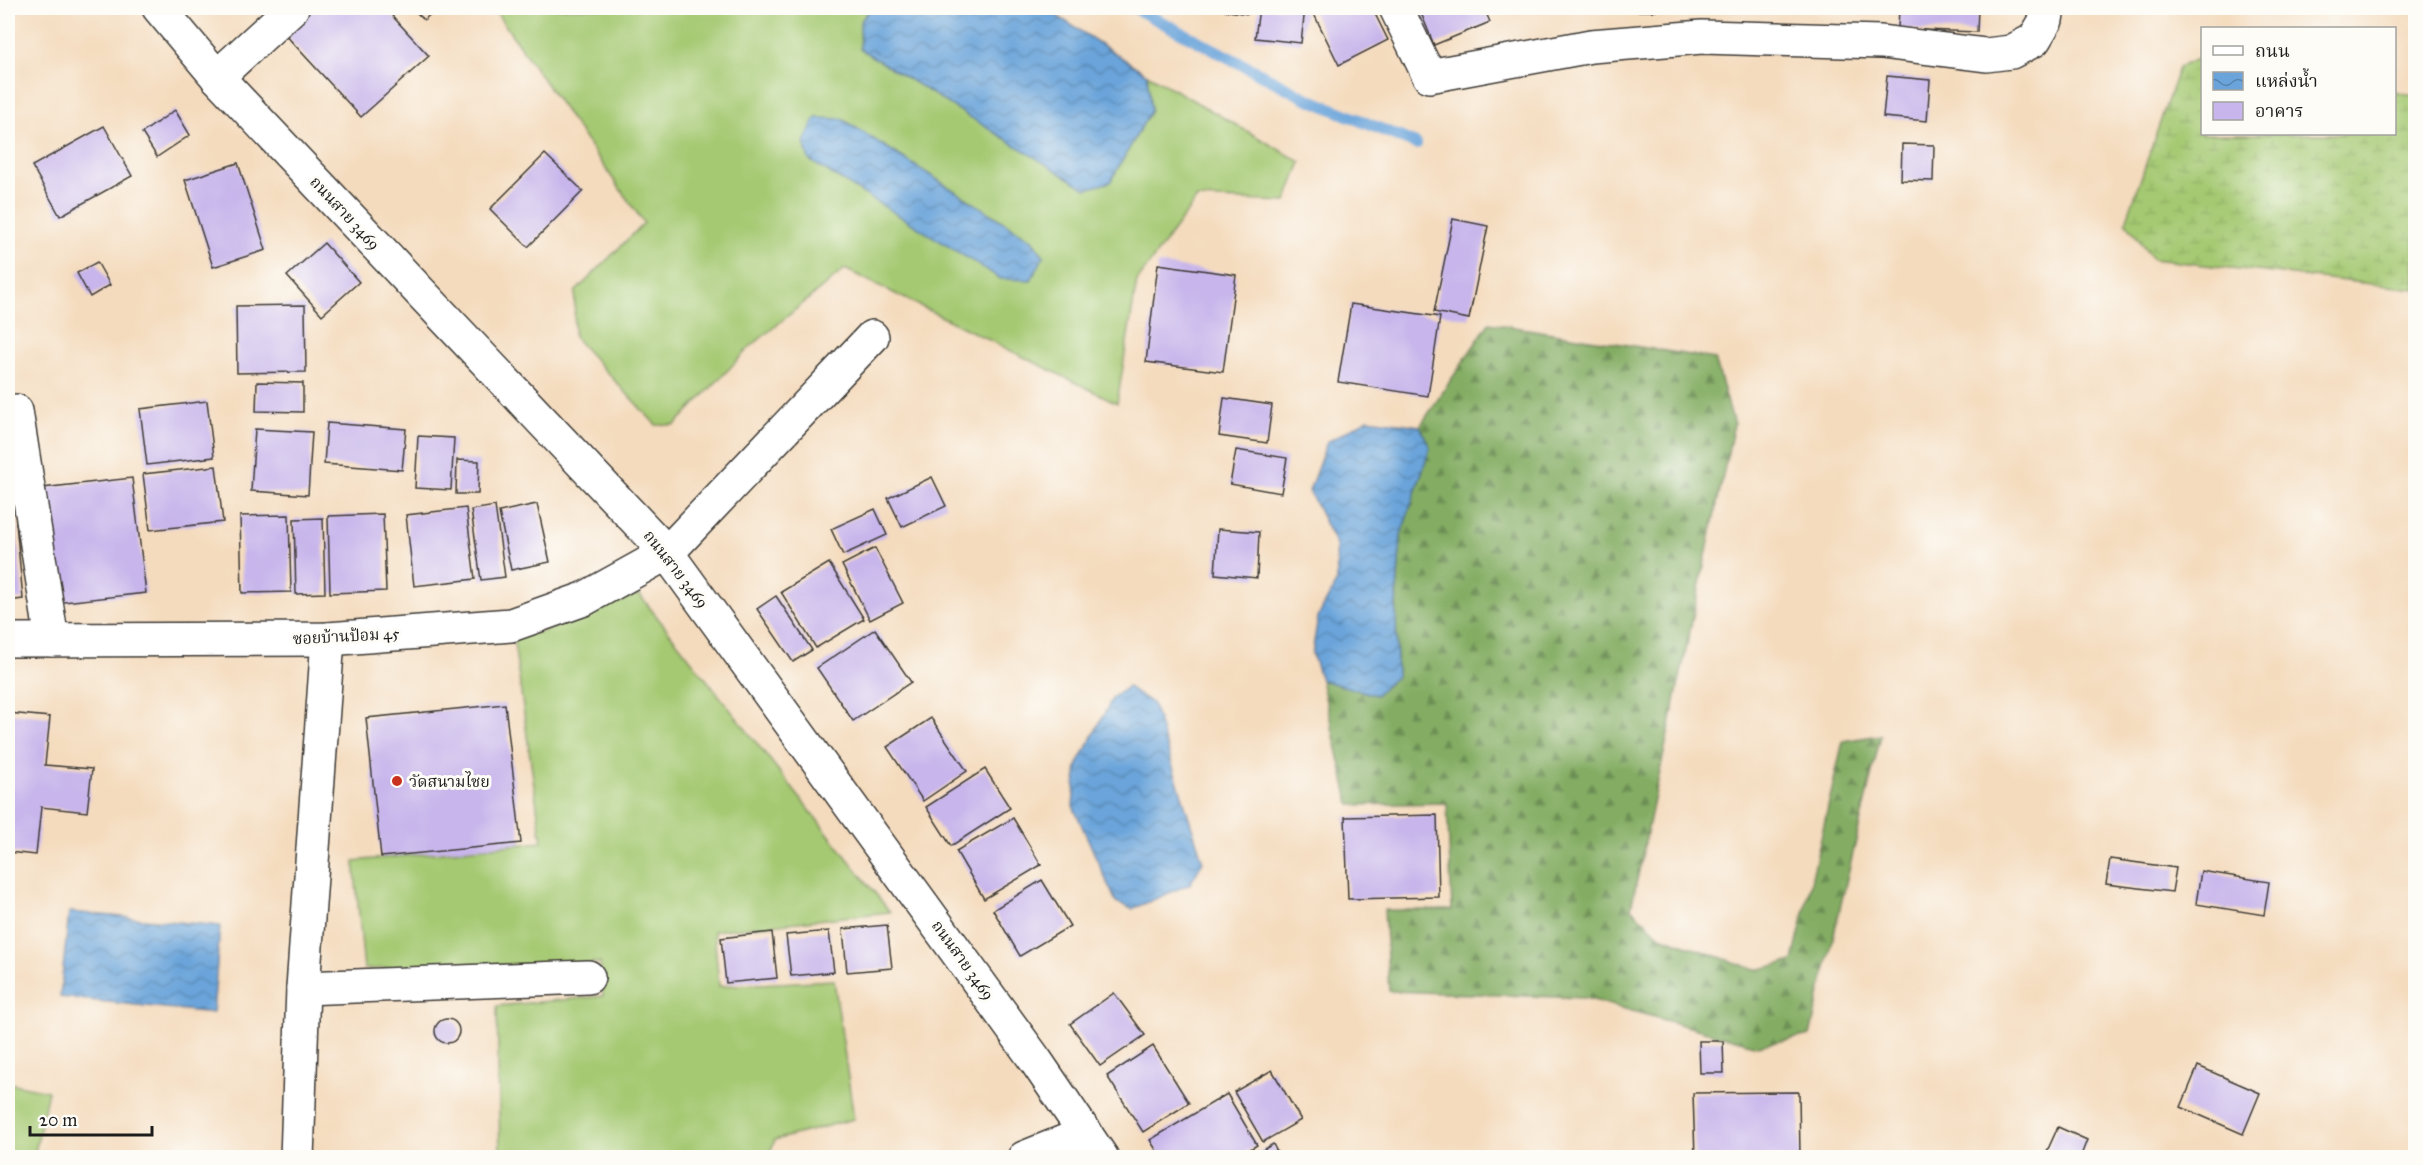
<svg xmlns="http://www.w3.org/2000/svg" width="2423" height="1165" viewBox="0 0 2423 1165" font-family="'IM FELL Great Primer','Noto Serif Thai',serif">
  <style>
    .grass { fill: #a5c972; stroke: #607247; stroke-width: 1.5; fill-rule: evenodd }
    .forest { fill: url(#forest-firs); stroke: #506440; stroke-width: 1.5 }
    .wetland { fill: url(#wetland-marsh); stroke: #607247; stroke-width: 1.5 }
    .water { fill: url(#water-waves); stroke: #43607b; stroke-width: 1.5 }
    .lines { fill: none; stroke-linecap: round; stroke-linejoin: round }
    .stream { stroke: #6aa4da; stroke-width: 12 }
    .building { fill: #c7b5eb }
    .minor-casing { stroke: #3c3934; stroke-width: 36 }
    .minor { stroke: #fff; stroke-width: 33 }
    .poi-dot { fill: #c8321e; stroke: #fdfcf7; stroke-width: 2 }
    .labels { text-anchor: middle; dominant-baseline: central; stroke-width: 6; stroke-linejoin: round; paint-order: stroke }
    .street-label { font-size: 16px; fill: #1c1c1c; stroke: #fdfcf7 }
    .poi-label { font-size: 16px; fill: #1c1c1c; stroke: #fdfcf7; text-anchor: start }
  </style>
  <defs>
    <pattern id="forest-firs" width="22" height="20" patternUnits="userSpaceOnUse" patternTransform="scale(1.5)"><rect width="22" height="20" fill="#84ad64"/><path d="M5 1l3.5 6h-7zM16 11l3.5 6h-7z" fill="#6b8c52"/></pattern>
    <pattern id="wetland-marsh" width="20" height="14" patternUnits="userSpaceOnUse" patternTransform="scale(1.5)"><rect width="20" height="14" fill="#a5c972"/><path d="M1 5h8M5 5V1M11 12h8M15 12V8" fill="none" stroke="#8dac62"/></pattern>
    <pattern id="water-waves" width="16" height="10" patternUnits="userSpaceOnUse" patternTransform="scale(1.5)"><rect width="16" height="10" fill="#6aa4da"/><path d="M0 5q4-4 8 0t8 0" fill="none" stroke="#5685b0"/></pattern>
  </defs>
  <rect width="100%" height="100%" fill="#fdfcf7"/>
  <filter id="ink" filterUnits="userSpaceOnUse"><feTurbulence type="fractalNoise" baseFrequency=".0167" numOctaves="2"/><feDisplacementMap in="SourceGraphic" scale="12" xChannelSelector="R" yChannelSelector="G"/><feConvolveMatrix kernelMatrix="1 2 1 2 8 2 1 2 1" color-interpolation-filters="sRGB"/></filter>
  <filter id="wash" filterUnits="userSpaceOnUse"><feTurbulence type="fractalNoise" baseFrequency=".008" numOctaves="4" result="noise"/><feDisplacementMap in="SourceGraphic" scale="24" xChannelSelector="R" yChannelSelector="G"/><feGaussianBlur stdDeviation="1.35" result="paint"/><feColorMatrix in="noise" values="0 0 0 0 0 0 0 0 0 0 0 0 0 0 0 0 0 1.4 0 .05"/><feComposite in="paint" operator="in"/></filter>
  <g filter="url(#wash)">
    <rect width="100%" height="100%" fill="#f4dbbe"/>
    <g class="grass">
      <path d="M493,8H871L860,22L1110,182L1151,110L1147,74L1301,162L1286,202L1197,198L1137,281L1117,403L845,269L750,347L675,425H656L574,337L575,292L644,223ZM842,119L1032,240L1044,256Z"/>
      <path d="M639,594L890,912L714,931L719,986L834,980L854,1119L775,1140L768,1157H500L497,1006L603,996L600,963L364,969L354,861L542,842L513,636L541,632Z"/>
      <path d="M8,1083L48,1091L34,1157H8Z"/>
    </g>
    <path class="forest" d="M1489,323L1715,359L1734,424L1631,908L1660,936L1756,970L1793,961L1843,741L1881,735L1810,1035L1757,1046L1586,998L1389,991L1384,910H1452L1447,803L1350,805L1321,680L1376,695L1397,676L1396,606L1401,535L1430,448L1420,426Z"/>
    <path class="wetland" d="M2202,57V134H2394L2395,91L2415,96V289L2153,259L2126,222L2179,67Z"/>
    <g class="water">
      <path d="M871,8H1045L1147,74L1151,110L1110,182L1086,189L860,49V22Z"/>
      <path d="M816,118L842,119L1032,240L1044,256L1031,280L1001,279L809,160L804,142Z"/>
      <path d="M1368,419L1420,426L1430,448L1401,535L1396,606L1397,676L1376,695L1321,680L1312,654L1318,617L1337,581L1336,545L1309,491L1327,442Z"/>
      <path d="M1128,687L1153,704L1203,862L1190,884L1132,909L1116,902L1073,806L1077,766L1113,697Z"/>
      <path d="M69,912L220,926L213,1013L60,997Z"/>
    </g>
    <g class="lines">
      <path class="stream" d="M1135,8L1304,97L1416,144"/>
    </g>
    <g id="blocks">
      <g class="building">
        <path d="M306,8H385L429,56L361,117L281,30Z"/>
        <path d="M412,8H437L424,20Z"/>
        <path d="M1208,8H1249L1248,14Z"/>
        <path d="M1259,8H1305L1301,43L1255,38Z"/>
        <path d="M1311,8H1372L1388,40L1339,65Z"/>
        <path d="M1419,8H1484L1490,22L1434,45Z"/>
        <rect x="1611" y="8" width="45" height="3"/>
        <rect x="1720" y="8" width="73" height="3"/>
        <path d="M1899,8H1978L1977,32L1898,29Z"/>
        <path d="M1887,76L1930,80L1927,121L1883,117Z"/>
        <path d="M175,110L190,135L157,157L142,133Z"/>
        <path d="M104,126L132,176L60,216L32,166Z"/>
        <path d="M1902,144L1934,145L1933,181L1901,180Z"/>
        <path d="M545,154L583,191L528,247L490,209Z"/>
        <path d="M238,163L266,250L213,267L185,180Z"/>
        <path d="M1453,219L1488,226L1469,319L1434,312Z"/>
        <path d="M324,243L359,282L322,315L287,276Z"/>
        <path d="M97,262L110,285L90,297L77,273Z"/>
        <path d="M1158,264L1236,275L1223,372L1146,362Z"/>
        <path d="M1351,304L1440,317L1428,396L1338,382Z"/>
        <path d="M305,305L306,372L237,373L236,306Z"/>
        <path d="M257,382L303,383V412L256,411Z"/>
        <path d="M1224,398L1272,405L1267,443L1219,436Z"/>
        <path d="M207,401L214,457L147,465L140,409Z"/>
        <path d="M327,423L406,429L402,470L324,464Z"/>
        <path d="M255,429L312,432L308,495L251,491Z"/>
        <path d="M418,436L454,438L451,490L415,488Z"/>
        <path d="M1236,450L1287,458L1281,493L1230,484Z"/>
        <path d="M457,460L479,461L478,494H456Z"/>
        <path d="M216,466L223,522L150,530L143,474Z"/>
        <path d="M932,477L946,506L902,527L888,498Z"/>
        <path d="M132,478L146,593L55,603L42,488Z"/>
        <path d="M14,501L23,599L8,601V502Z"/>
        <path d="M537,504L550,562L511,570L499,512Z"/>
        <path d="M495,506L505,577L481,580L471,510Z"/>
        <path d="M466,508L475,579L414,586L406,515Z"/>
        <path d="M875,509L887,535L843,555L831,529Z"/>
        <path d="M383,514L386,591L330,593L328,516Z"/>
        <path d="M289,515L291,592L242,593L240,516Z"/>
        <path d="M323,518L325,593L296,594L294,519Z"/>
        <path d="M1218,529L1259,532L1257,578L1215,574Z"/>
        <path d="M875,548L903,603L870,620L842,565Z"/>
        <path d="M829,563L864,619L816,648L781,592Z"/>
        <path d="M776,596L812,650L793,662L757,609Z"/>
        <path d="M875,629L911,682L853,721L817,668Z"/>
        <path d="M505,704L521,843L381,857L366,718Z"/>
        <path d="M8,713L50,717L45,765L92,769L87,812L41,807L36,855L8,852Z"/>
        <path d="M931,718L967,771L923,801L887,747Z"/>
        <path d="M985,769L1010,808L951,846L926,807Z"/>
        <path d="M1437,815L1439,897L1348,899L1345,817Z"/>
        <path d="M1013,818L1041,865L984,899L956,851Z"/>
        <path d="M2110,859L2176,868L2172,892L2106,884Z"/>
        <path d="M2201,871L2269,882L2264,915L2196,904Z"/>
        <path d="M1042,880L1070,926L1020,956L993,910Z"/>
        <path d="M887,925L892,968L847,972L843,929Z"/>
        <path d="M829,931L834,972L791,976L786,935Z"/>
        <path d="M772,932L777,978L726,983L721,938Z"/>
        <path d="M1114,993L1145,1035L1100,1066L1070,1024Z"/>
        <circle cx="447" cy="1031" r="12"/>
        <path d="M1699,1041H1723L1724,1073H1700Z"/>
        <path d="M1153,1046L1189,1103L1143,1132L1107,1076Z"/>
        <path d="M2198,1066L2260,1093L2243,1134L2181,1107Z"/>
        <path d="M1272,1070L1301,1120L1263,1142L1234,1092Z"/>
        <path d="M1799,1092L1800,1158H1695L1693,1093Z"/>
        <path d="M1227,1094L1257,1145L1236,1158H1161L1150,1140Z"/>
        <path d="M2058,1127L2087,1140L2080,1158H2044Z"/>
        <path d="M1273,1144L1280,1158H1249Z"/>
      </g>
    </g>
  </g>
  <g filter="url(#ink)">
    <use href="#blocks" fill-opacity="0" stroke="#3c3934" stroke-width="1.5"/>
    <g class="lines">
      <defs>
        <g id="minor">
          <path d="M159,8L217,77L667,553L1036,1061L1102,1158"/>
          <path d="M1396,8L1429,76L1591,46L1702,37L1881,42L1986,55L2011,52L2034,40L2046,20L2048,8"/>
          <path d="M217,77L292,8"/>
          <path d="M16,411L52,640"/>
          <path d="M8,640L328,639L511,625L584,599L667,553L872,337"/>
          <path d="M303,988L588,977"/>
          <path d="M297,1158L303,988L328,639"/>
          <path d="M1024,1158L1086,1133"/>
        </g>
      </defs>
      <use href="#minor" class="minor-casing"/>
      <use href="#minor" class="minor"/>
    </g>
  </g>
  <circle class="poi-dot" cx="397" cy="781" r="6"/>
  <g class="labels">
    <g class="street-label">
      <text transform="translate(345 213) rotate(47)">ถนนสาย 3469</text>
      <text transform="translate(676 569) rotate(52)">ถนนสาย 3469</text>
      <text transform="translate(346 636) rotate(-3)">ซอยบ้านป้อม 45</text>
      <text transform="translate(963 960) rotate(54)">ถนนสาย 3469</text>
    </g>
    <g class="poi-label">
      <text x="409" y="781">วัดสนามไชย</text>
    </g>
  </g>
  <rect width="2423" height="1165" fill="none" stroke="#fdfcf7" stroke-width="30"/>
  <rect x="2201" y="27" width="195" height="108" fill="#fdfcf7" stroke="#a3a29f" stroke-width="1.5"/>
  <rect x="2213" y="46" width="30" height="9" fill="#ffffff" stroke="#a3a29f" stroke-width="1.5"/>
  <text x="2255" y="57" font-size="18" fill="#1c1c1c">ถนน</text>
  <rect x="2213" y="72" width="30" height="18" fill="url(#water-waves)" stroke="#a3a29f" stroke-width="1.5"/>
  <text x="2255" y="87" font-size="18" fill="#1c1c1c">แหล่งน้ำ</text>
  <rect x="2213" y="102" width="30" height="18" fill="#c7b5eb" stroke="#a3a29f" stroke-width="1.5"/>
  <text x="2255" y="117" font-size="18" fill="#1c1c1c">อาคาร</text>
  <path d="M30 1126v9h122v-9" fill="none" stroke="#1c1c1c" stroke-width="3"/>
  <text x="39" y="1126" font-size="18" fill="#1c1c1c" stroke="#fdfcf7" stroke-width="4.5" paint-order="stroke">20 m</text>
</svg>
